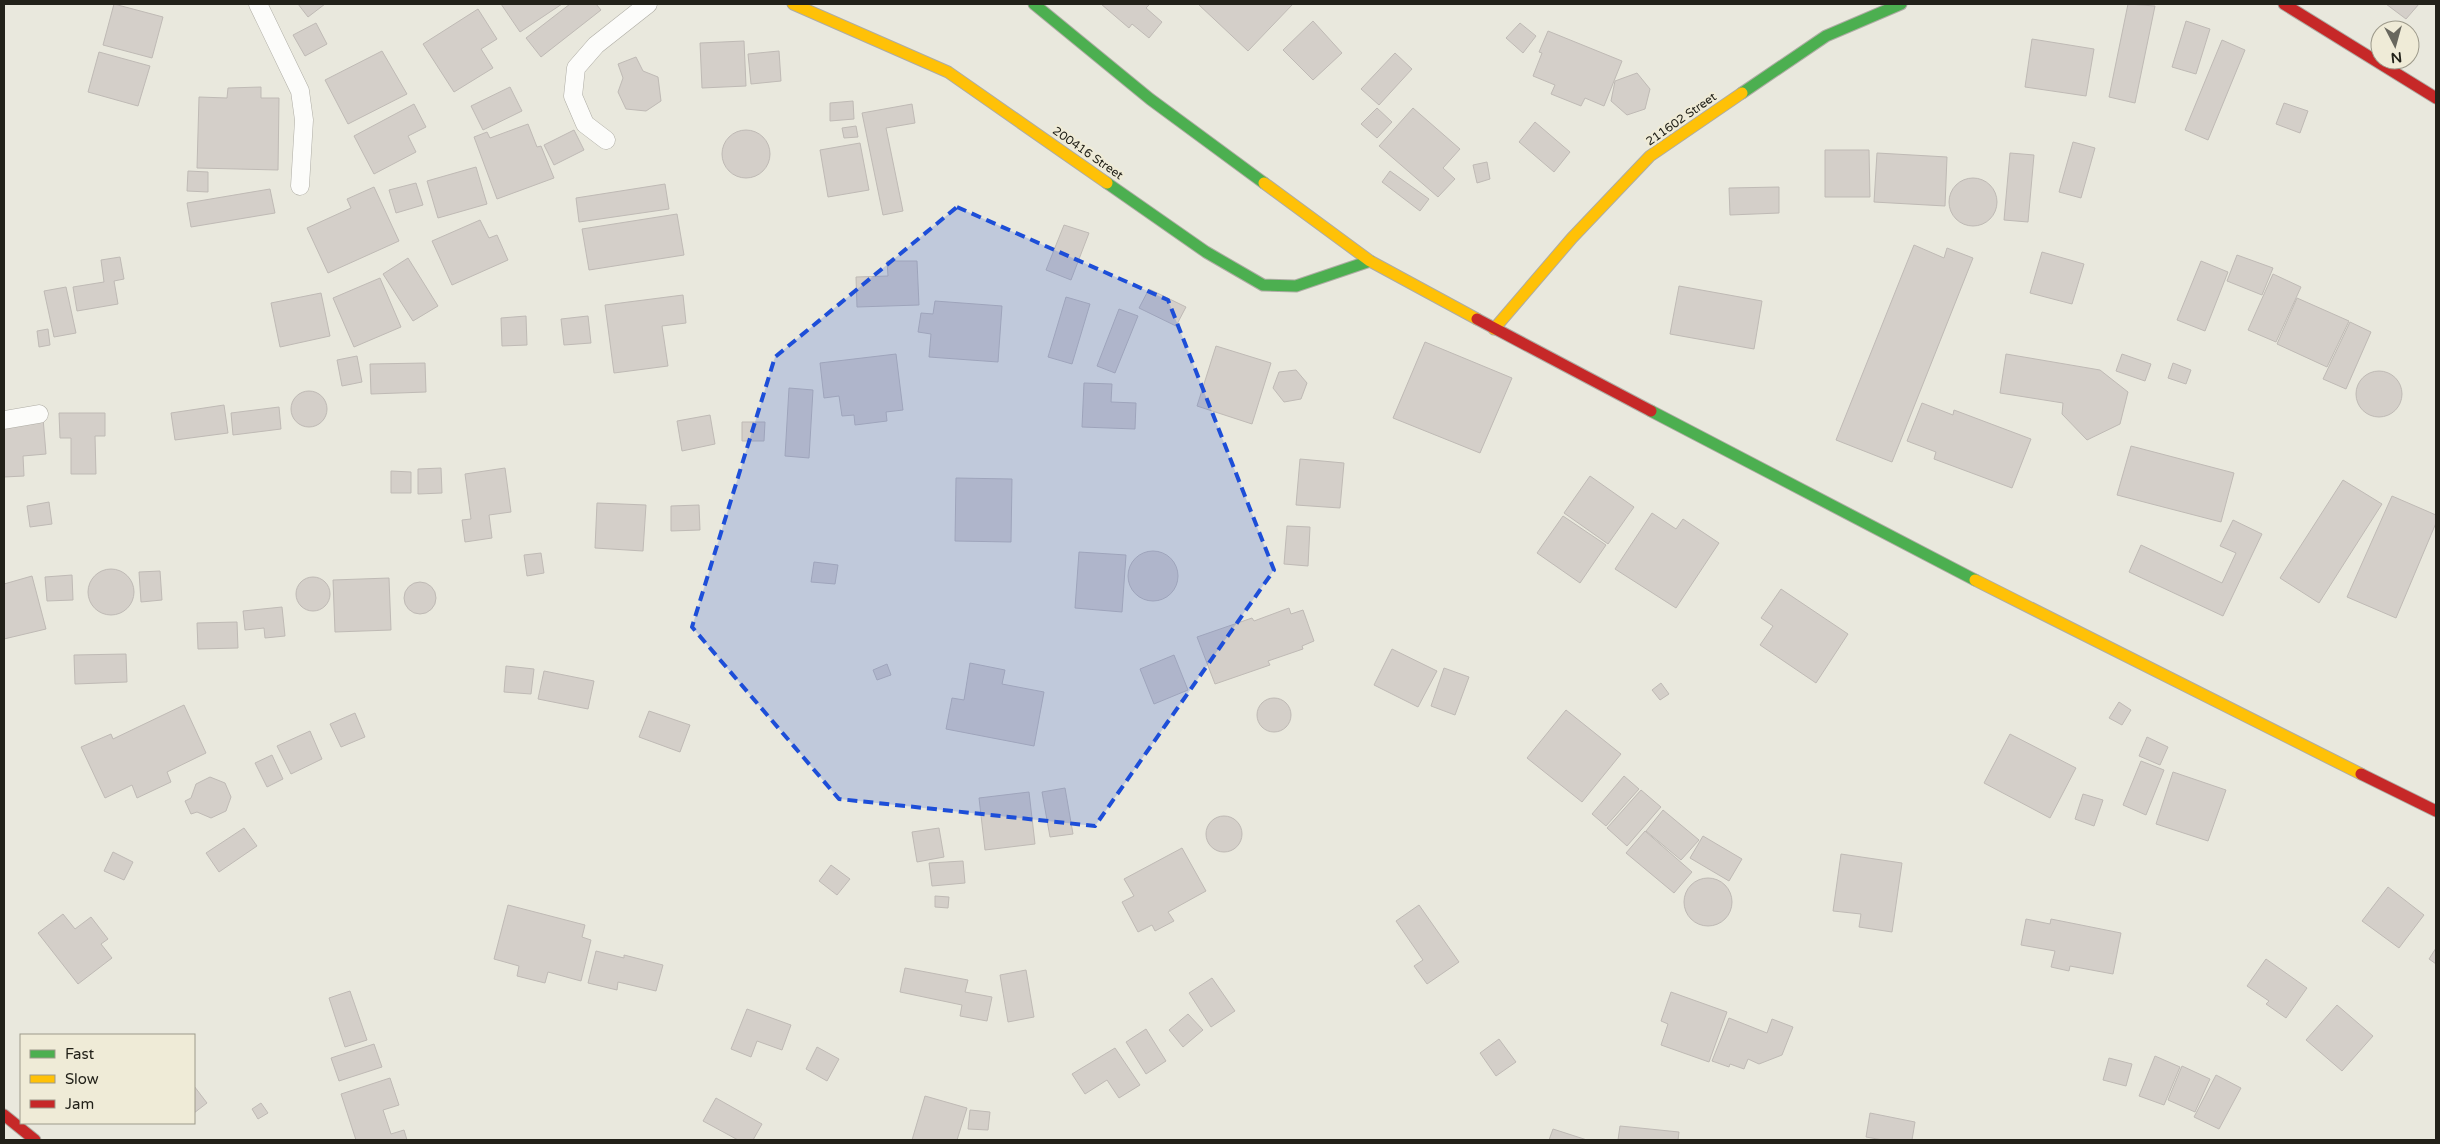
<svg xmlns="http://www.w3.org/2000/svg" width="2440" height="1144" viewBox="0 0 2440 1144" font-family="'Varela Round',sans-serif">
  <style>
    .building { fill: #d4cfc9; stroke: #bfbab5 }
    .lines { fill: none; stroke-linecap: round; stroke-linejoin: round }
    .lane-casing { stroke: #aeaca4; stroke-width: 19 }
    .fast-casing { stroke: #aeaca4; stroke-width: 13 }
    .slow-casing { stroke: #aeaca4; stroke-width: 13 }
    .jam-casing { stroke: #aeaca4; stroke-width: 13 }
    .lane { stroke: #fcfcfa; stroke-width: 18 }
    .fast { stroke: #4caf50; stroke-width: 11 }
    .slow { stroke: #ffc107; stroke-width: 11 }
    .jam { stroke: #c62828; stroke-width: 11 }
    .marked { fill: #1d4ed8; fill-opacity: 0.2; stroke: #1d4ed8; stroke-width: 4; stroke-dasharray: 10 6; stroke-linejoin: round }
    .labels { text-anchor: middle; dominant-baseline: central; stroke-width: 4.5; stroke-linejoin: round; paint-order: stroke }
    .street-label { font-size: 12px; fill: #222119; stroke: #efebd7 }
  </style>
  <rect width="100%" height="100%" fill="#e9e8dd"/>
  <g class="building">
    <path d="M114,4L163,17L152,58L103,45Z"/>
    <path d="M298,4H325L308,17Z"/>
    <path d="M501,4H562L520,32Z"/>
    <path d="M570,4H596L601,10L541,57L526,38Z"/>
    <path d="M1101,4H1150L1146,8L1162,22L1149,38L1132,24L1129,28Z"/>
    <path d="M1198,4H1293L1248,51Z"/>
    <path d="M2128,4L2155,6L2135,103L2109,97Z"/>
    <path d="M2386,4H2419L2406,19Z"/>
    <path d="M478,9L497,39L481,49L493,68L454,92L423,44Z"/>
    <path d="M1313,21L1342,53L1313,80L1283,50Z"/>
    <path d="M2186,21L2210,29L2196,74L2172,67Z"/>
    <path d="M316,23L327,44L305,56L293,35Z"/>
    <path d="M1520,23L1536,36L1523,53L1506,38Z"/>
    <path d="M1548,31L1622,61L1604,106L1585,98L1581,106L1551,94L1555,85L1533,76L1542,53L1539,52Z"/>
    <path d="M2032,39L2094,49L2086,96L2025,87Z"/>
    <path d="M2222,40L2245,50L2208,140L2185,130Z"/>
    <path d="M744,41L746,86L702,88L700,43Z"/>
    <path d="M382,51L407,94L348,124L325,80Z"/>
    <path d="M779,51L781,81L751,84L748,54Z"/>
    <path d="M99,52L150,66L138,106L88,92Z"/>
    <path d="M1395,53L1412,69L1379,105L1361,89Z"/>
    <path d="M636,57L643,71L658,77L661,101L646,111L626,109L618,92L623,78L618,64Z"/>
    <path d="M1637,73L1650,89L1645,109L1627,115L1611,101L1615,81Z"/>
    <path d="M261,87V98H279L278,170L197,168L199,97L227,98L228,88Z"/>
    <path d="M510,87L522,111L483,130L471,106Z"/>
    <path d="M853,101L854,119L830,121V103Z"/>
    <path d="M2284,103L2308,111L2300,133L2276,124Z"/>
    <path d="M414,104L426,127L408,136L416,152L374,174L354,136Z"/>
    <path d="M912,104L915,123L886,128L903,211L883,215L862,113Z"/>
    <path d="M1377,108L1392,122L1377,138L1361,124Z"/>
    <path d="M1413,108L1460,149L1443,168L1455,179L1438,197L1379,146Z"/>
    <path d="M1535,122L1570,152L1554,172L1519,142Z"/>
    <path d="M528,124L537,147L541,146L554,178L497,199L474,137L487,132L490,138Z"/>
    <path d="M856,126L858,137L844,138L842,128Z"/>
    <path d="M574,130L584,150L554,165L544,145Z"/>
    <circle cx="746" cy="154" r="24"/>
    <path d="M2073,142L2095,148L2081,198L2059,192Z"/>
    <path d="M860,143L869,190L828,197L820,150Z"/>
    <path d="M1825,150H1869L1870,197H1825Z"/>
    <path d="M1877,153L1947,157L1945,206L1874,202Z"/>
    <path d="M2010,153L2034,155L2028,222L2004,220Z"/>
    <path d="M1487,162L1490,179L1477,183L1473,165Z"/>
    <path d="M476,167L487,204L438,218L427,181Z"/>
    <path d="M188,171L208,172V192L187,191Z"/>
    <path d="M1390,171L1429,199L1420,211L1382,182Z"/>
    <circle cx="1973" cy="202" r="24"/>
    <path d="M416,183L423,205L396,213L389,190Z"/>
    <path d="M665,184L669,209L579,222L576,198Z"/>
    <path d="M374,187L399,241L328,273L307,228L351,208L347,199Z"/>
    <path d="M1779,187V213L1730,215L1729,188Z"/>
    <path d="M270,189L275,213L191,227L187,203Z"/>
    <path d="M677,214L684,255L589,270L582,229Z"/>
    <path d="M480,220L489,238L497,235L508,260L452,285L432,241Z"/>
    <path d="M1064,225L1089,233L1071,280L1046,270Z"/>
    <path d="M1914,245L1944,258L1947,248L1973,258L1892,462L1836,440Z"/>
    <path d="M2042,252L2084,264L2072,304L2030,293Z"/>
    <path d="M2237,255L2273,268L2262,295L2227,281Z"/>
    <path d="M120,257L124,279L114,281L118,304L77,311L73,287L104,282L101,260Z"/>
    <path d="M408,258L438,306L413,321L383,274Z"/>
    <path d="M887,261H917L919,305L857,307L856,277L888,276Z"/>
    <path d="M2201,261L2228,272L2205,331L2177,320Z"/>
    <path d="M2273,274L2301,287L2276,342L2248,330Z"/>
    <path d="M380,278L401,327L354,347L333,298Z"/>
    <path d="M1679,286L1762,301L1754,349L1670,334Z"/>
    <path d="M66,287L76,333L54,337L44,291Z"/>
    <path d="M1149,289L1186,307L1176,326L1139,308Z"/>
    <path d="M321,293L330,336L280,347L271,303Z"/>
    <path d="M683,295L686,323L662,326L668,366L614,373L605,305Z"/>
    <path d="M1066,297L1090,304L1072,364L1048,357Z"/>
    <path d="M2297,298L2349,321L2327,367L2277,344Z"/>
    <path d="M935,301L1002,306L998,362L929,357L931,334L918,332L921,313L933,314Z"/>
    <path d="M1119,309L1138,316L1115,373L1097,366Z"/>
    <path d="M526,316L527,345L502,346L501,318Z"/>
    <path d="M588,316L591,343L564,345L561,319Z"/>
    <path d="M2350,322L2371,332L2346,389L2323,379Z"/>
    <path d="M48,329L50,345L39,347L37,331Z"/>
    <path d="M1425,342L1512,378L1480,453L1393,418Z"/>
    <path d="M1216,346L1271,363L1252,424L1197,406Z"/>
    <path d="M896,354L903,410L886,412L887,421L855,425L854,415L842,416L839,396L824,398L820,363Z"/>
    <path d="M2006,354L2100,370L2128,392L2120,424L2087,440L2062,414L2063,403L2000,393Z"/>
    <path d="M2122,354L2151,364L2145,381L2116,371Z"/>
    <path d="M357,356L362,382L342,386L337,360Z"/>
    <path d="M425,363L426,392L371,394L370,364Z"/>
    <path d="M2173,363L2191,370L2186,384L2168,378Z"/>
    <path d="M1296,370L1307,383L1301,399L1284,402L1273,388L1279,372Z"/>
    <circle cx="2379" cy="394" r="23"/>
    <path d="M1084,383L1112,384L1111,402L1136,403L1135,429L1082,427Z"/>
    <path d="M789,388L813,390L809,458L785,456Z"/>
    <circle cx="309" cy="409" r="18"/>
    <path d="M1922,403L1953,415L1954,410L2031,439L2012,488L1934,459L1936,452L1907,441Z"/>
    <path d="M224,405L228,433L175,440L171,413Z"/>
    <path d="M279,407L281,429L233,435L231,413Z"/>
    <path d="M59,413H105V436H95L96,474H71V438H60Z"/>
    <path d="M710,415L715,444L682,451L677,421Z"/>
    <path d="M43,418L46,454L23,456L24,476L4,477V426Z"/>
    <path d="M742,422H765L764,441H742Z"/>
    <path d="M2131,446L2234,473L2221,522L2117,495Z"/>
    <path d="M1300,459L1344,463L1340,508L1296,505Z"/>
    <path d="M441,468L442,493L418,494V469Z"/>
    <path d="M505,468L511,512L489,515L492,538L465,542L462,520L471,519L465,474Z"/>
    <path d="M391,471L411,472V493H391Z"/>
    <path d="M1590,476L1634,507L1608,544L1564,513Z"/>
    <path d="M956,478L1012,479L1011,542L955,541Z"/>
    <path d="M2343,480L2382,504L2319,603L2280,578Z"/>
    <path d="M2392,496L2436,515V523L2396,618L2347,597Z"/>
    <path d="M49,502L52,524L30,527L27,506Z"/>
    <path d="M597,503L646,505L643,551L595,548Z"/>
    <path d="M699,505L700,530L671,531V506Z"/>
    <path d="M1652,513L1676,529L1683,519L1719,543L1676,608L1615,569Z"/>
    <path d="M1563,516L1606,545L1580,583L1537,553Z"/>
    <path d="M2233,520L2262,534L2223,616L2129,572L2141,545L2222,583L2236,553L2220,546Z"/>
    <path d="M1287,526L1310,527L1308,566L1284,564Z"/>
    <circle cx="1153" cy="576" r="25"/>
    <path d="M1079,552L1126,555L1122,612L1075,608Z"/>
    <path d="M541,553L544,573L527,576L524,555Z"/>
    <path d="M814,562L838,565L835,584L811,582Z"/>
    <circle cx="111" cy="592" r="23"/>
    <path d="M160,571L162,600L141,602L139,572Z"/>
    <path d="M72,575L73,600L47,601L45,577Z"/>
    <path d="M32,576L46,629L4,639V584Z"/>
    <circle cx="313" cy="594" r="17"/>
    <path d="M389,578L391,630L335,632L333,580Z"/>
    <circle cx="420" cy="598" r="16"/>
    <path d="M1781,589L1848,634L1816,683L1760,645L1773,626L1761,618Z"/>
    <path d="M282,607L285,636L265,638L264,628L245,630L243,611Z"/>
    <path d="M1289,608L1291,614L1303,610L1314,641L1302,646L1303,649L1268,661L1270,665L1215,684L1197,637L1252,618L1254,621Z"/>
    <path d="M237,622L238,648L198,649L197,623Z"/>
    <path d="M1392,649L1437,671L1418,707L1374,685Z"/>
    <path d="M126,654L127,682L75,684L74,655Z"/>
    <path d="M1174,655L1188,690L1154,704L1140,669Z"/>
    <path d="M970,663L1005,670L1002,684L1044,692L1034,746L946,729L952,698L964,700Z"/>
    <path d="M887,664L891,675L877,680L873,670Z"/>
    <path d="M506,666L534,669L531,694L504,692Z"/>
    <path d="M1444,668L1469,677L1455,715L1431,706Z"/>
    <path d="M544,671L594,681L588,709L538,699Z"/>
    <path d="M1661,683L1669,694L1660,700L1652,690Z"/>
    <circle cx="1274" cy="715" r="17"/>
    <path d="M2119,702L2131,710L2122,725L2109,718Z"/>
    <path d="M184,705L206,753L167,772L171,782L137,798L132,785L105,798L81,747L111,734L113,739Z"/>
    <path d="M1566,710L1621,754L1582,802L1527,758Z"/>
    <path d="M649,711L690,725L680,752L639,737Z"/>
    <path d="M355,713L365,737L341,747L330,724Z"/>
    <path d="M310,731L322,759L291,774L277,746Z"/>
    <path d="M2010,734L2076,768L2050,818L1984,783Z"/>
    <path d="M2147,737L2168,747L2160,765L2139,756Z"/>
    <path d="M272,755L283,779L267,787L255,763Z"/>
    <path d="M2141,761L2164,770L2146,815L2123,805Z"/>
    <path d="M2173,772L2226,790L2208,841L2156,824Z"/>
    <path d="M1624,776L1639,789L1606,826L1592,814Z"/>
    <path d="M210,777L225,783L231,797L226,811L211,818L197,812L191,814L185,801L191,798L196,784Z"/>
    <path d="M1065,788L1073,834L1050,837L1042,792Z"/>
    <path d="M1641,790L1661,807L1627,846L1607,828Z"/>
    <path d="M1029,792L1035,844L985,850L979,798Z"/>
    <path d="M2083,794L2103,800L2094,826L2075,819Z"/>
    <path d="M1663,810L1699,840L1681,860L1646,831Z"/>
    <circle cx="1224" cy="834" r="18"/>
    <path d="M244,828L257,846L219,872L206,853Z"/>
    <path d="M939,828L944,857L917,862L912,832Z"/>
    <path d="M1645,831L1692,872L1674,893L1626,853Z"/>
    <path d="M1703,836L1742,859L1729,881L1690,858Z"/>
    <path d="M1182,848L1206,891L1168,912L1174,921L1155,931L1152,925L1138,932L1122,902L1134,896L1124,879Z"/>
    <path d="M113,852L133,862L124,880L104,871Z"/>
    <path d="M1841,854L1902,863L1892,932L1859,927L1861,914L1833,911Z"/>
    <path d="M963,861L965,883L932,886L929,863Z"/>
    <path d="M831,865L850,879L837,895L819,881Z"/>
    <circle cx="1708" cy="902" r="24"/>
    <path d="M2388,887L2424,915L2399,948L2362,921Z"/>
    <path d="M935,896L949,897L948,908L935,907Z"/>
    <path d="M508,905L585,925L582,937L591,940L581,981L548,972L545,983L517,976L519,966L494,959Z"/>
    <path d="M1419,905L1459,962L1427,984L1414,966L1423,960L1396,921Z"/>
    <path d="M63,914L75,929L91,917L108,939L101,944L112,958L78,984L38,933Z"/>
    <path d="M2026,919L2050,924L2051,919L2121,933L2113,974L2070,966L2069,971L2051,967L2055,951L2021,945Z"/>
    <path d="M2436,948V964L2429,959Z"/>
    <path d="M596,951L624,958V955L663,965L656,991L618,982L617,990L588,983Z"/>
    <path d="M2266,959L2307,988L2286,1018L2266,1004L2269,1001L2247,986Z"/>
    <path d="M905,968L968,980L965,992L992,997L987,1021L960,1016L962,1005L900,992Z"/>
    <path d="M1026,970L1034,1017L1008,1022L1000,975Z"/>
    <path d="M1212,978L1235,1011L1211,1027L1189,993Z"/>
    <path d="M350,991L367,1040L345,1047L329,998Z"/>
    <path d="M1671,992L1727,1012L1709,1062L1661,1045L1668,1024L1661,1021Z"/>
    <path d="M2337,1005L2373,1036L2342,1071L2306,1040Z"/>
    <path d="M747,1009L791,1025L782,1050L757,1041L751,1057L731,1049Z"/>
    <path d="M1188,1014L1203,1030L1183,1047L1169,1030Z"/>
    <path d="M1729,1018L1767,1033L1772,1019L1793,1027L1782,1055L1759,1064L1748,1059L1744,1069L1730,1064L1729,1067L1712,1061Z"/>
    <path d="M1146,1029L1166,1061L1146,1074L1126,1042Z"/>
    <path d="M1499,1039L1516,1062L1496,1076L1480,1053Z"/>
    <path d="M374,1044L382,1067L339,1081L331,1058Z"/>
    <path d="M817,1047L839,1059L827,1081L806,1069Z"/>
    <path d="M1115,1048L1140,1085L1119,1098L1107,1080L1085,1094L1072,1074Z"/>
    <path d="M2155,1056L2180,1067L2164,1105L2139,1096Z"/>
    <path d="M2109,1058L2132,1064L2126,1086L2103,1080Z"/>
    <path d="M2182,1066L2210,1079L2195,1112L2168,1100Z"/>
    <path d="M2216,1075L2241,1088L2219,1129L2194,1117Z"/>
    <path d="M390,1078L399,1105L383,1110L391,1134L404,1130L407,1140H356L341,1094Z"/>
    <path d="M194,1086L207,1103L194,1113Z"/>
    <path d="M925,1096L967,1108L957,1140H912Z"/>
    <path d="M716,1098L762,1124L753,1140H738L703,1121Z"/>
    <path d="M261,1103L268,1113L258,1119L252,1109Z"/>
    <path d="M970,1110L990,1112L988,1130L968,1129Z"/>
    <path d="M1870,1113L1915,1122L1912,1140H1883L1866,1137Z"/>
    <path d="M1620,1126L1679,1132L1678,1140H1618Z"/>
    <path d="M1553,1129L1587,1140H1549Z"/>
  </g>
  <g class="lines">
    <defs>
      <g id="lane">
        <path d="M258,4L300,91L304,120L300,186"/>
        <path d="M606,140L585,124L573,96L576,68L596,45L648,4"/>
        <path d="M4,420L39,414"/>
      </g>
      <g id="fast">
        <path d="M1034,4L1150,99L1264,183"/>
        <path d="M1742,93L1826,36L1901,4"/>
        <path d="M1107,183L1206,252L1263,285L1296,286L1370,261"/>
        <path d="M1651,411L1975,580"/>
      </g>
      <g id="slow">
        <path d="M793,4L948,72L1107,183"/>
        <path d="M1264,183L1370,261L1477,319"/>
        <path d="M1494,329L1572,238L1650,156L1742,93"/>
        <path d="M1975,580L2361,774"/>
      </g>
      <g id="jam">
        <path d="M2284,4L2436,98"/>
        <path d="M1477,319L1651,411"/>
        <path d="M2361,774L2436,811"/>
        <path d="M4,1115L35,1140"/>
      </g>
    </defs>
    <use href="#lane" class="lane-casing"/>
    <use href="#fast" class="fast-casing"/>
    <use href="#slow" class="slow-casing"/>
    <use href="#jam" class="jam-casing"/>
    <use href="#lane" class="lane"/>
    <use href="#fast" class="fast"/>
    <use href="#slow" class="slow"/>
    <use href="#jam" class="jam"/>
  </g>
  <path class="marked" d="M957,207L1168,300L1274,570L1095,826L839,799L692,627L775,357Z"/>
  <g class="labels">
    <g class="street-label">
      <text transform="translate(1681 119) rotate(-35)">211602 Street</text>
      <text transform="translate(1088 153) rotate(35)">200416 Street</text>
    </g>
  </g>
  <rect width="2440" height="1144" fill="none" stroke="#222119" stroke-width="10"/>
  <rect x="20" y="1034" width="175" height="90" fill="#efebd7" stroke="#9d9a8b"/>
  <rect x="30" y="1050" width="25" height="8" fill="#4caf50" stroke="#9d9a8b"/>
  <text x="65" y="1059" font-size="15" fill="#222119">Fast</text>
  <rect x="30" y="1075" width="25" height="8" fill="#ffc107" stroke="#9d9a8b"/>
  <text x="65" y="1084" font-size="15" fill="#222119">Slow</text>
  <rect x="30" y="1100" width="25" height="8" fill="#c62828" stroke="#9d9a8b"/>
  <text x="65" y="1109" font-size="15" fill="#222119">Jam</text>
  <g transform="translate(2395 45) rotate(174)"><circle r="24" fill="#efebd7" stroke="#9d9a8b"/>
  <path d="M0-4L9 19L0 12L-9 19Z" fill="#68675e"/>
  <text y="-8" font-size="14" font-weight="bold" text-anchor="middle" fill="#222119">N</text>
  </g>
</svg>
